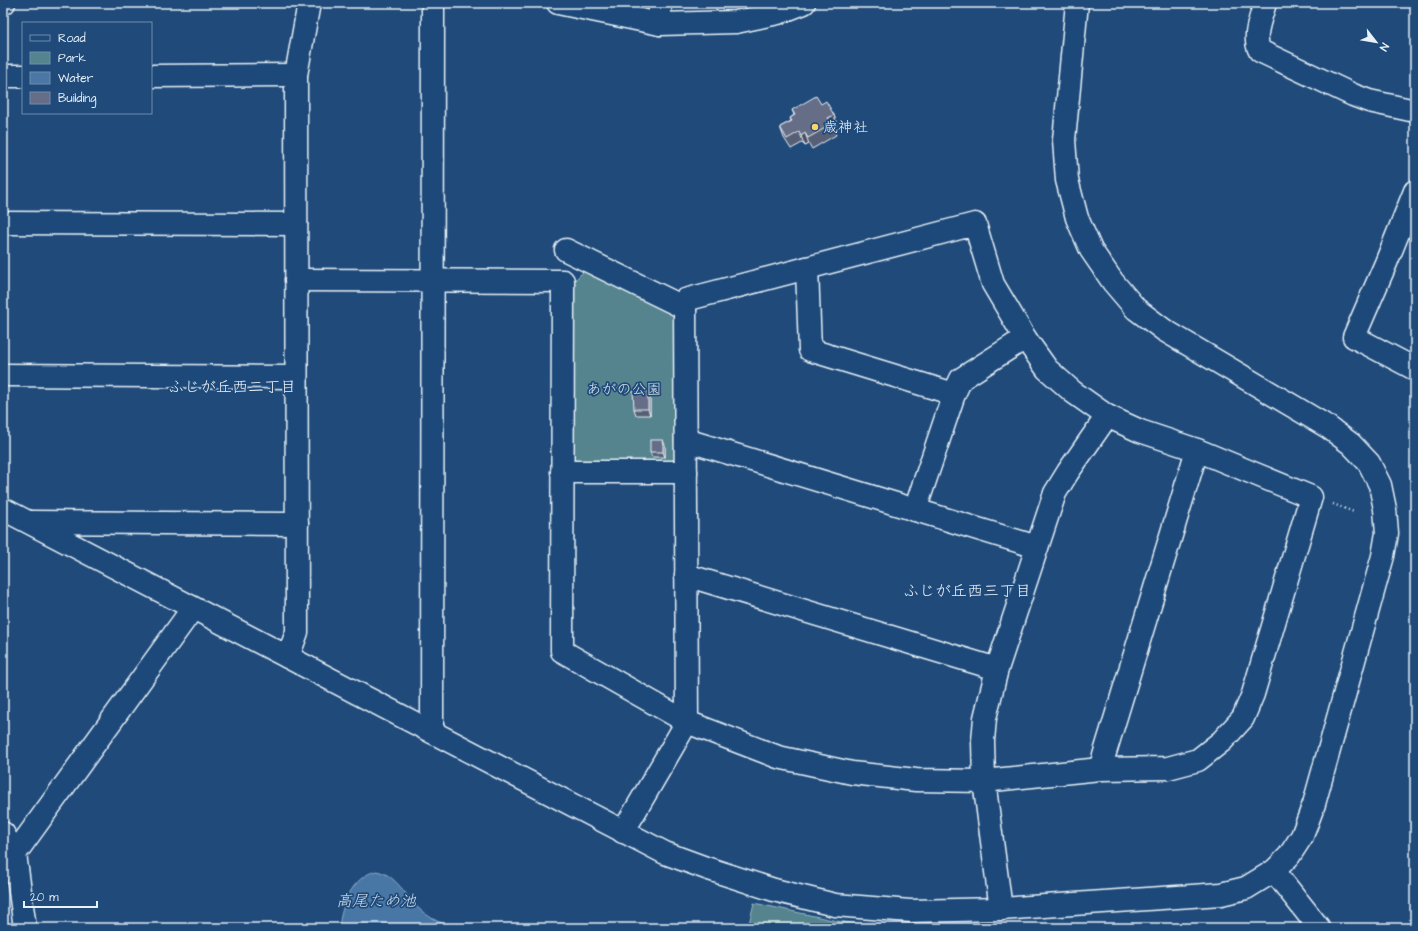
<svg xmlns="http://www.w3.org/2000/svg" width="1418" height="931" viewBox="0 0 1418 931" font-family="'Architects Daughter','Klee One',sans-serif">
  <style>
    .green { fill: #54848e; stroke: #9ebac3 }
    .water { fill: #4a77a5; stroke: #89a8c6 }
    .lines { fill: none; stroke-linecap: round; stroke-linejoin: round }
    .minor-casing { stroke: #e8f1f8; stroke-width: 25 }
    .path { stroke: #e8f1f8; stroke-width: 2.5; stroke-dasharray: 1 3; stroke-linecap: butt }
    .minor { stroke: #1f4a7a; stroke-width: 22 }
    .wall { fill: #575e74; stroke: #e8f1f8 }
    .shaded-wall { fill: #474c5e; stroke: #e8f1f8 }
    .building { fill: #656d87; stroke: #e8f1f8 }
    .poi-dot { fill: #ffd166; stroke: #1f4a7a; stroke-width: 1.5 }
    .labels { text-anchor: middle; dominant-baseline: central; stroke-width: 3.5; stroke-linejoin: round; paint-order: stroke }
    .poi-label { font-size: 15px; fill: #e8f1f8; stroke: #1f4a7a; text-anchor: start }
    .park-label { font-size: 15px; fill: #d2e1e8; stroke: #1f4a7a }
    .neighbourhood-label { font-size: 16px; fill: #e8f1f8; stroke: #1f4a7a }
    .water-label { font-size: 16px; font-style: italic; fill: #d0dfec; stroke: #1f4a7a }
  </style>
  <rect width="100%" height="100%" fill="#1f4a7a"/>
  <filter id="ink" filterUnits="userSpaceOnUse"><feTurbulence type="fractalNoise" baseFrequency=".025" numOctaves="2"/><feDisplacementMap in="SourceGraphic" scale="8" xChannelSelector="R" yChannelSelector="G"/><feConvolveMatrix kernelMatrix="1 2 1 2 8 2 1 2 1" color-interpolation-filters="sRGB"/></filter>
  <g filter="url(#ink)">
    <g class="green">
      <path d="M586,269L674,313L675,464H574L573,282Z"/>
      <path d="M754,903L837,921L888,928H748Z"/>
    </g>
    <path class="water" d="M376,871C393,873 404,892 415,905C421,911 429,917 437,921C458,931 483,922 505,928H339C341,906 352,877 376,871Z"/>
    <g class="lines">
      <defs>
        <g id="minor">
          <path d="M3,3H4"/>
          <path d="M558,3L660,24L736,22L778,13L804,3"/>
          <path d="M1265,3C1261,18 1252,37 1260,51L1353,95L1369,101L1415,111"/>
          <path d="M660,24V3"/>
          <path d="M3,76H23"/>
          <path d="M151,76L296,75"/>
          <path d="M1415,191L1386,263L1354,337L1415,369"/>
          <path d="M3,223L296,224"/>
          <path d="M566,250L685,308"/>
          <path d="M807,268L810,350L954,394"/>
          <path d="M296,280L563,281L562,651L687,722L778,757L852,773L916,780L984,781L1100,769L1168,768L1198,760L1222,741L1243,718L1253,694L1311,497L1197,450L1140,431L1107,416L1073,392L1047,369L1025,338L993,284L975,224L685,300L687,722L623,832"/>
          <path d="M3,375L296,377"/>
          <path d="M686,440L1037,547"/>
          <path d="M562,472H686"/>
          <path d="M3,509L665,853L706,868L774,890L835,905L910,911L1001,909L1221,894L1246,888L1274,871L1289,856L1302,836L1314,804L1383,556L1387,533L1385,509L1380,485L1369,463L1351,444L1328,427L1296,408L1164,330L1136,309L1113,282L1091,250L1077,218L1067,180L1064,140L1077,3"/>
          <path d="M915,510L954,394L961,379L1025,338"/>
          <path d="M32,522L297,524"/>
          <path d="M686,575L997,669"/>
          <path d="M288,657L297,632L296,75L309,3"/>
          <path d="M432,732L433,3"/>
          <path d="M1100,769L1197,450"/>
          <path d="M3,833L15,854"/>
          <path d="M1274,871L1319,928"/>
          <path d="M1001,909L984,781L983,741L985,718L997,669L1055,493L1068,472L1107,416"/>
          <path d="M25,928L15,854L193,608"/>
        </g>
      </defs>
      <use href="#minor" class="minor-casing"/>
      <path class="path" d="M1333,504L1354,512"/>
      <use href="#minor" class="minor"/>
    </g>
    <g class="wall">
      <path d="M821,104L834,115L837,125L833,128L836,135L812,149L809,144L805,146L802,143L791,149L784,138L780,127L791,121L790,118L794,115L792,110Z"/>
      <path d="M648,391L650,396V415H636L634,409Z"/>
      <path d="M665,445V457H652L650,452Z"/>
    </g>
    <g class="shaded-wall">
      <path d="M834,115L837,125L833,128L828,118Z"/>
      <path d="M805,133L809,144L805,146L801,136Z"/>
      <path d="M648,391L650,396V415L648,409Z"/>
      <path d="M663,440L665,445V457L663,452Z"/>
    </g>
    <g class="building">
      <path d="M816,96L821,104L826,101L834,115L828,118L832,124L808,138L805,133L801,136L799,132L787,139L780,127L792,121L790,118L795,115L792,110Z"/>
      <path d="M633,391H648V409H634Z"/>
      <rect x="650" y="440" width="13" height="12"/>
    </g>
  </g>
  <circle class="poi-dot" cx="815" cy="127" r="4"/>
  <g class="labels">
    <g class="poi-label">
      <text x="823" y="127">歳神社</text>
    </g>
    <g class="park-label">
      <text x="624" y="389">あがの公園</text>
    </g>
    <g class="neighbourhood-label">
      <text x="232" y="387">ふじが丘西二丁目</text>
      <text x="967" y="591">ふじが丘西三丁目</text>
    </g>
    <g class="water-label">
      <text x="376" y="901">高尾ため池</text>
    </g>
  </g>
  <rect width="1418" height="931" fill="none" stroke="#1f4a7a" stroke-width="16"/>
  <rect x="8" y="8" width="1402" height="915" fill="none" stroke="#e8f1f8" stroke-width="1.5" filter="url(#ink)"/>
  <rect x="22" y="22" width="130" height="92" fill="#1f4a7a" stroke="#6f8dac"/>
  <rect x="30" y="35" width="20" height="6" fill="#1f4a7a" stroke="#6f8dac"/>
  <text x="58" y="42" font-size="12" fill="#e8f1f8">Road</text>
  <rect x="30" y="52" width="20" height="12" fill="#54848e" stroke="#6f8dac"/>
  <text x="58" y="62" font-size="12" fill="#e8f1f8">Park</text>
  <rect x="30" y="72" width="20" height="12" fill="#4a77a5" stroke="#6f8dac"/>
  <text x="58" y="82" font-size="12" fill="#e8f1f8">Water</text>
  <rect x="30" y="92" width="20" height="12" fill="#656d87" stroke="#6f8dac"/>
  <text x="58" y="102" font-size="12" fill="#e8f1f8">Building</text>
  <g transform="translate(1376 42) rotate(121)" stroke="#1f4a7a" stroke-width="3" paint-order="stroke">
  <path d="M0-3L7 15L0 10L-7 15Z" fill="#e8f1f8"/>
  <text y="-6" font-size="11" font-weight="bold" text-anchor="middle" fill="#e8f1f8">N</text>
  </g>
  <path d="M24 901v6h73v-6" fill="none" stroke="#e8f1f8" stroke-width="2"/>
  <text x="30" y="901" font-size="12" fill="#e8f1f8" stroke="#1f4a7a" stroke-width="3" paint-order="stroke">20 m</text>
</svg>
